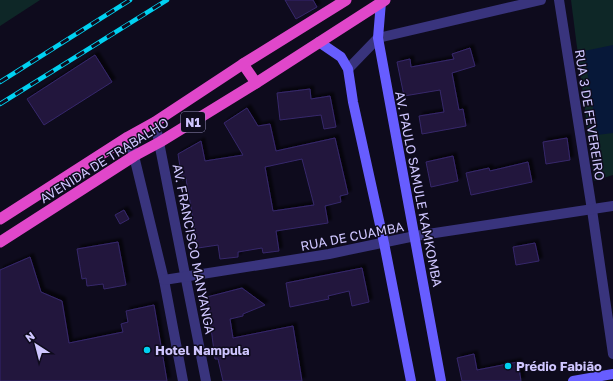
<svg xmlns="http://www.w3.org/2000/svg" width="613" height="381" viewBox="0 0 613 381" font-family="'Golos Text',sans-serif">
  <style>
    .green { fill: #0e2727 }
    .water { fill: #071839 }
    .building { fill: #20163e; stroke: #37286b; fill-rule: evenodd; filter: url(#shadow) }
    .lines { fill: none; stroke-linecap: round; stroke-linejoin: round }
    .minor { stroke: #39347d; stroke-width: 10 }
    .secondary { stroke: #675dff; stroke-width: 10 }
    .trunk { stroke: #e047ca; stroke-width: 11 }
    .rail-casing { stroke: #00d1f1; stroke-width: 4.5 }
    .rail { stroke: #0e0b1d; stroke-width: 3; stroke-dasharray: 9; stroke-linecap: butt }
    .poi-dot { fill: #00d1f1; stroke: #0e0b1d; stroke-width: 1.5 }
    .labels { text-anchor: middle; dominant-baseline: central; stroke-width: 3; stroke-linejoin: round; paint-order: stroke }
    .shield { fill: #0e0b1d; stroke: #958ebb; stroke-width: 1 }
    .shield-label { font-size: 12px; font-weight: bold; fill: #cfc6ff }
    .street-label { font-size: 13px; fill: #cfc6ff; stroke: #0e0b1d }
    .poi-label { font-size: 13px; font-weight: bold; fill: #cfc6ff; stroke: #0e0b1d; text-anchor: start }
  </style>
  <defs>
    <filter id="shadow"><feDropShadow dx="3.5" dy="-3.5" stdDeviation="1" flood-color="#0009"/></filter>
  </defs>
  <rect width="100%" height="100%" fill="#0e0b1d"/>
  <g class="green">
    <path d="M0,0H40L0,26Z"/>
    <path d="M571,0H613V175L594,181Z"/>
  </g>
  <path class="water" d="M613,45V133L597,135L584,51Z"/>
  <g class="building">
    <path d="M285,0H313L317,7L296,19Z"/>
    <path d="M470,48L475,66L452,73L459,110L463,109L466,126L422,134L419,116L444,112L440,90L404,96L397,62L410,59L411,67L454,59L452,54Z"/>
    <path d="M95,55L112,82L44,125L27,99Z"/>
    <path d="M310,89L311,99L330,96L336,127L324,129L321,115L280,120L277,93Z"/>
    <path d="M247,108L258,126L270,124L276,151L335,138L348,194L340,196L341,202L325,206L328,223L276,231L279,251L263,253L262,248L238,252V257L220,259L218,245L198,248L186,179L182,180L178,154L201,141L205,161L243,155L224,123ZM302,159L314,205L273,211L265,167Z"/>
    <path d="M567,138L570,160L546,164L543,142Z"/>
    <path d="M453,156L458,181L431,187L426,162Z"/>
    <path d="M528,162L532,182L471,195L466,173L489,168L490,171Z"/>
    <path d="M124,210L129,219L120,224L115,215Z"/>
    <path d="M118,242L126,285L104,289L103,284L87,286L86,278L82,279L77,249Z"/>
    <path d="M535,243L539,261L516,265L513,247Z"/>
    <path d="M30,257L41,292L62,301L69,343L123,332L121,324L128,322L126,311L154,305L167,381H0V270Z"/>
    <path d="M362,268L369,302L352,306L349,291L328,296L329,299L290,307L286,283Z"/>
    <path d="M242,288L265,305L243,314V316L230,319L233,338L293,326L302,381H223L218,359H215L207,297Z"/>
    <path d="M474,354L477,370L518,362L521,381H462L457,358Z"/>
  </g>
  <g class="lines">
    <g class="minor">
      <path d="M559,0L592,210L613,354"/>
      <path d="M348,69L378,38L541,0"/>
      <path d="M155,122L206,381"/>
      <path d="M128,137L134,156L164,280L183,381"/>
      <path d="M164,280L329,254L415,236L613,206"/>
    </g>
    <g class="secondary">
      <path d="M381,2L378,38L441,381"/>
      <path d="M319,42L341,57L348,69L353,102L384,243L411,381"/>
      <path d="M573,381L613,374"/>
    </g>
    <g class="trunk">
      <path d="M243,64L256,83"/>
      <path d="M0,219L128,137L155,122L243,64L346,0"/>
      <path d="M0,242L134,156L160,142L256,83L385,0"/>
    </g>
    <defs>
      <g id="rail">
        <path d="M0,82L130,0"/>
        <path d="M0,104L167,0"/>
      </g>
    </defs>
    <use href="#rail" class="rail-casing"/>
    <use href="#rail" class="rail"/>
  </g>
  <g class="poi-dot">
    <circle cx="147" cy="350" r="4"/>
    <circle cx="508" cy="366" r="4"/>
  </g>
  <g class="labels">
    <rect class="shield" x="181" y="112" width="24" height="20" rx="3"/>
    <g class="shield-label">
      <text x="193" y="122">N1</text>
    </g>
    <g class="street-label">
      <text transform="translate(590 115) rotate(81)">RUA 3 DE FEVEREIRO</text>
      <text transform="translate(104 160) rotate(-32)">AVENIDA DE TRABALHO</text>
      <text transform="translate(419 189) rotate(79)">AV. PAULO SAMULE KAMKOMBA</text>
      <text transform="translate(352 236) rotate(-11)">RUA DE CUAMBA</text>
      <text transform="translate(194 249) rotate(79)">AV. FRANCISCO MANYANGA</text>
    </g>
    <g class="poi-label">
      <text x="155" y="350">Hotel Nampula</text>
      <text x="516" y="366">Prédio Fabião</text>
    </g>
  </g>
  <g transform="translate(36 345) rotate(324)" stroke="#0e0b1d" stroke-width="3" paint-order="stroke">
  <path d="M0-3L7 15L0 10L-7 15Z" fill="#cfc6ff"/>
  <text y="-6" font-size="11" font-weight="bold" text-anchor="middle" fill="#cfc6ff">N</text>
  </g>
</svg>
